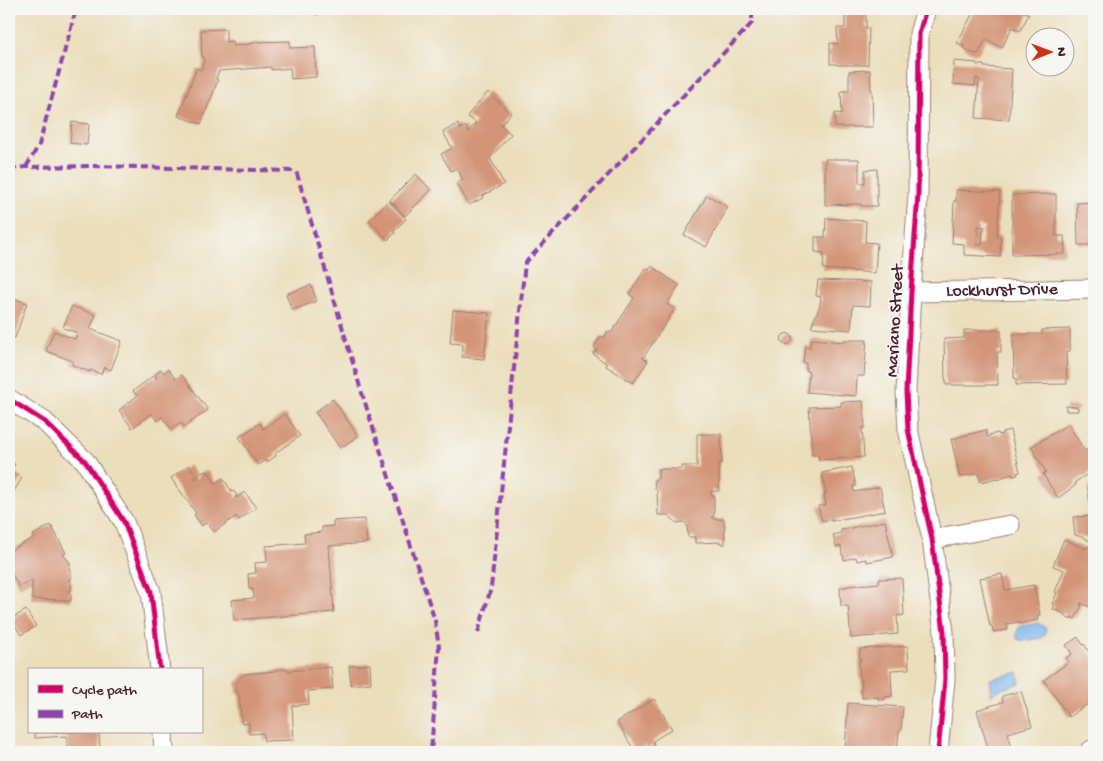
<svg xmlns="http://www.w3.org/2000/svg" width="1103" height="761" viewBox="0 0 1103 761" font-family="'Gochi Hand',sans-serif">
  <style>
    .water { fill: #80b5ee; stroke: #656a8c }
    .building { fill: #d39477; fill-rule: evenodd }
    .lines { fill: none; stroke-linecap: round; stroke-linejoin: round }
    .minor-casing { stroke: #9a7e73; stroke-width: 21 }
    .minor { stroke: #fff; stroke-width: 19 }
    .quiet { stroke: #8e44ad; stroke-width: 4; stroke-dasharray: 8 4; stroke-linecap: butt }
    .cycleway-casing { stroke: #f6f6f2; stroke-width: 8 }
    .cycleway { stroke: #d6006c; stroke-width: 5 }
    .labels { text-anchor: middle; dominant-baseline: central; stroke-width: 4; stroke-linejoin: round; paint-order: stroke }
    .street-label { font-size: 18px; fill: #4a1f2b; stroke: #f6f6f2 }
  </style>
  <rect width="100%" height="100%" fill="#f6f6f2"/>
  <filter id="ink" filterUnits="userSpaceOnUse"><feTurbulence type="fractalNoise" baseFrequency=".02" numOctaves="2"/><feDisplacementMap in="SourceGraphic" scale="10" xChannelSelector="R" yChannelSelector="G"/><feConvolveMatrix kernelMatrix="1 2 1 2 8 2 1 2 1" color-interpolation-filters="sRGB"/></filter>
  <filter id="wash" filterUnits="userSpaceOnUse"><feTurbulence type="fractalNoise" baseFrequency=".0096" numOctaves="4" result="noise"/><feDisplacementMap in="SourceGraphic" scale="20" xChannelSelector="R" yChannelSelector="G"/><feGaussianBlur stdDeviation="1.12" result="paint"/><feColorMatrix in="noise" values="0 0 0 0 0 0 0 0 0 0 0 0 0 0 0 0 0 1.4 0 .05"/><feComposite in="paint" operator="in"/></filter>
  <g filter="url(#wash)">
    <rect width="100%" height="100%" fill="#ebdebb"/>
    <g class="water">
      <path d="M1038,623L1046,628L1045,634L1042,638L1024,641L1017,639V633L1019,627Z"/>
      <path d="M1018,672L1020,683L996,691L991,695V688L990,679Z"/>
    </g>
    <g id="blocks">
      <g class="building">
        <path d="M304,9H320L317,15Z"/>
        <path d="M845,9H866V28H869L868,65H837V64H830V43L838,44L837,28H845Z"/>
        <path d="M975,9L983,12L984,9H1022L1021,10L1029,14L1020,31L1012,27L1002,48L986,39L978,54L975,53V54L963,48L964,46L957,43Z"/>
        <path d="M226,29V42L233,41L234,46L254,43L255,42L290,41V48L315,47L316,77L291,79L290,68L271,70V67L219,71L216,79L218,80L201,124L178,116L197,68L201,70L204,61L202,55L201,30Z"/>
        <path d="M954,61L977,63V65H984V67L1012,69L1009,120L976,118L979,79L976,78L975,86L953,84Z"/>
        <path d="M870,70L871,90H872L873,127H835V113L842,114L841,91H849V71Z"/>
        <path d="M488,92L511,113L501,125L511,134L490,158L504,184L482,196L483,198L469,205L457,183L463,180L457,168L451,171L441,154L452,148L443,132L458,124L460,129L465,126L468,132L476,123L467,116Z"/>
        <path d="M72,122L89,124L87,145L70,143Z"/>
        <path d="M825,159H859V183H865V170L877,169V206H861V204L825,205Z"/>
        <path d="M416,174L431,190L405,216L390,200Z"/>
        <path d="M956,190L1000,192L997,236L1001,237L1000,257L964,255V244L952,243L954,201H956ZM978,226L985,227L984,230H983L982,245H977Z"/>
        <path d="M1056,194V236H1064L1065,254L1012,255V195Z"/>
        <path d="M707,195L728,207L706,247L684,235Z"/>
        <path d="M389,201L406,219L394,231L395,233L388,240L369,220Z"/>
        <path d="M1094,202V245H1078L1077,203Z"/>
        <path d="M826,218L866,221L865,242L877,243L875,273L823,269L824,253L815,252V237H825Z"/>
        <path d="M651,266L679,285L667,304L675,309L643,358L648,361L633,383L606,366L607,364L593,354L597,349L594,347L601,336L604,338L608,331L611,333L634,298L629,294L646,268L649,270Z"/>
        <path d="M818,280L871,282L870,306L853,305L851,330L811,327L820,305L821,297L816,296Z"/>
        <path d="M311,285L317,301L292,310L286,294Z"/>
        <path d="M9,297L27,303L15,338L9,336Z"/>
        <path d="M72,306L96,315L90,329L122,341L111,370L104,367L101,374L90,370V372L72,365L73,361L46,351L54,331L75,339L78,333L63,328Z"/>
        <path d="M453,310L489,313L484,359L462,357L463,344L450,343Z"/>
        <path d="M1070,329V351H1066L1067,384L1016,385V378H1014L1013,334H1042V330Z"/>
        <path d="M964,330H1001V352H997L998,385H946V379H945L944,339L964,338Z"/>
        <circle cx="787" cy="339" r="5.5"/>
        <path d="M811,339L844,342V340H867L864,376H857L856,396L807,392L809,372L806,371V363H803L805,346L810,347Z"/>
        <path d="M161,369L164,373L168,369L176,379L182,375L208,410L184,427L181,422L171,429L162,417L157,421L152,414L132,428L119,410L137,396L133,391L153,376L155,379L157,377L155,374Z"/>
        <path d="M333,399L358,436L340,448L315,412Z"/>
        <path d="M863,401L865,428H862L864,457L819,460L818,455H812L809,407L841,406V402Z"/>
        <path d="M1066,406L1078,407V411H1066Z"/>
        <path d="M285,414L300,436L278,451L275,454L276,456L267,462L266,460L258,465L239,437L260,423L263,429Z"/>
        <path d="M1068,424L1085,451L1091,447L1092,448L1094,447V470L1075,482L1076,485L1058,498L1043,474L1046,472L1031,447Z"/>
        <path d="M986,430L987,437H989V435L998,433L999,435L1002,434V432L1010,430L1020,472L1017,473L1018,475L1013,476V474L1002,477V478L997,479V478L981,482L978,473L960,477L951,439Z"/>
        <path d="M697,434H721L722,463H719V491H711V495H714V516L711,517L714,519H724L725,544H721V542L695,543V537H688L687,525L684,522L677,523L668,515H658L657,491L655,489L654,480L658,478V469H682V466H697Z"/>
        <path d="M9,460L15,464L11,471L22,478L9,499Z"/>
        <path d="M189,465L196,475L194,476L196,479L198,477V475L203,472L207,471L208,473L209,472L215,482V483L223,478L232,492L234,491L237,496L235,497L236,498L245,492L256,508L239,520L236,516L214,532L207,522L202,526L194,515L196,513L171,478Z"/>
        <path d="M852,467L856,486H853L854,492L880,487L885,511L831,521V519L822,521L818,506L826,505L824,494H826L822,473Z"/>
        <path d="M1088,487H1094V540H1087L1086,538L1075,535L1073,517L1091,516Z"/>
        <path d="M365,519L367,543L329,546L334,612L234,620L232,600L254,598L253,589H249L248,574L256,573L255,563L267,562L266,546L305,543L304,534L322,532V527L333,526V521Z"/>
        <path d="M885,521L893,557L867,562L866,559L857,561L856,557L844,560L843,555H842L841,546L836,547L833,535L841,533V530Z"/>
        <path d="M51,525L66,553L63,554L70,563L69,570H71V579H69V582H71V591H69V594H71V601H65L64,600L32,599V580L19,587L9,569V551L35,537L33,535Z"/>
        <path d="M1064,539L1086,549L1088,546L1094,549V603L1092,608L1081,603L1080,605H1082L1075,619L1072,617L1071,620L1064,616L1065,614L1053,609L1055,605L1052,604L1057,593L1055,592L1064,570L1053,566Z"/>
        <path d="M1002,574L1005,590L1034,585L1040,615H1037L1038,620L1019,624L1018,622L1007,624L1008,630L993,632L992,626H990L980,578Z"/>
        <path d="M902,578L904,615L897,616L898,634L851,638L848,606H841L840,587H847V586L879,583V579Z"/>
        <path d="M26,610L36,626L21,635L11,619Z"/>
        <path d="M1078,637L1083,645L1084,644L1094,659V704L1092,701L1069,717L1044,680L1069,662L1066,658L1072,654L1066,645Z"/>
        <path d="M908,646L909,669L891,670L892,696L885,697V699H878V697L862,698V693L860,692L862,687L861,680H860L859,661H861L859,657L860,654V649Z"/>
        <path d="M370,664L371,683L351,685L349,666Z"/>
        <path d="M331,667L333,689L308,691L309,704L292,706L294,740L264,741L263,733L249,734V723L242,724L239,695L237,693L236,683L244,674L275,671V670L287,669L288,671Z"/>
        <path d="M1021,691L1032,726L1008,733L1012,748L999,752H989L977,710L1003,702L1002,696Z"/>
        <path d="M654,699L672,729L653,741L654,745L647,749L645,745L635,752L617,722Z"/>
        <path d="M848,703L903,707L901,731H899L897,752H845Z"/>
        <path d="M35,732H99L100,752H67V736L35,738Z"/>
      </g>
    </g>
  </g>
  <g filter="url(#ink)">
    <use href="#blocks" fill-opacity="0" stroke="#9a7e73" stroke-width="1"/>
    <g class="lines">
      <defs>
        <g id="minor">
          <path d="M926,9L919,34L918,195L911,292L906,392L908,429L932,539L944,632L945,679L938,752"/>
          <path id="s1" d="M911,292L1094,289"/>
          <path d="M9,399L45,422L85,461L124,522L151,592L160,670"/>
          <path d="M932,539L1010,525"/>
          <path d="M163,732L164,752"/>
          <path d="M1089,752L1094,749"/>
        </g>
      </defs>
      <use href="#minor" class="minor-casing"/>
      <use href="#minor" class="minor"/>
      <g class="quiet">
        <path d="M26,167L39,145L76,9"/>
        <path d="M9,169L26,167L95,166L294,171L297,174L360,387L435,621L439,647L431,752"/>
        <path d="M478,633L491,588L525,263L752,23V9"/>
      </g>
      <defs>
        <g id="cycleway">
          <path d="M926,9L919,34L918,195L911,292L906,392L908,429L932,539L944,632L945,679L938,752"/>
          <path d="M9,399L45,422L85,461L124,522L151,592L160,670"/>
        </g>
      </defs>
      <use href="#cycleway" class="cycleway-casing"/>
      <use href="#cycleway" class="cycleway"/>
    </g>
  </g>
  <g class="labels">
    <g class="street-label">
      <text stroke="none"><textPath href="#s1" startOffset="91">Lockhurst Drive</textPath></text>
      <text transform="translate(896 321) rotate(-87)">Mariano Street</text>
    </g>
  </g>
  <rect width="1103" height="761" fill="none" stroke="#f6f6f2" stroke-width="30"/>
  <rect x="28" y="668" width="175" height="65" fill="#f6f6f2" stroke="#b1a0a2"/>
  <rect x="38" y="685" width="25" height="8" fill="#d6006c" stroke="#b1a0a2"/>
  <text x="72" y="694" font-size="15" fill="#4a1f2b">Cycle path</text>
  <rect x="38" y="710" width="25" height="8" fill="#8e44ad" stroke="#b1a0a2"/>
  <text x="72" y="718" font-size="15" fill="#4a1f2b">Path</text>
  <g transform="translate(1050 52) rotate(89)"><circle r="24" fill="#f6f6f2" stroke="#b1a0a2"/>
  <path d="M0-4L9 19L0 12L-9 19Z" fill="#c8321e"/>
  <text y="-8" font-size="14" font-weight="bold" text-anchor="middle" fill="#4a1f2b">N</text>
  </g>
</svg>
